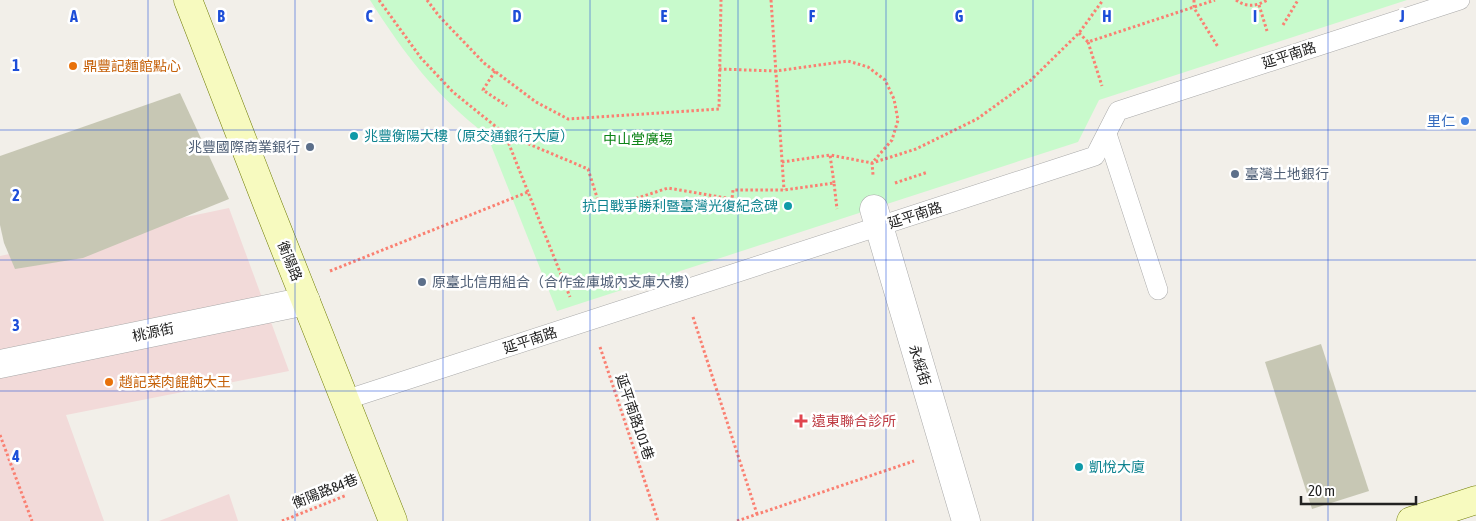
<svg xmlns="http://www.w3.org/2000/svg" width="1476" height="521" viewBox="0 0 1476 521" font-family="'Asap Condensed','Noto Sans TC',sans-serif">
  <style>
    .commercial { fill: #f2dad9 }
    .construction { fill: #c7c7b4 }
    .park { fill: #c8facc }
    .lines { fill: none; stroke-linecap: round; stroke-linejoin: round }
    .lane-casing { stroke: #a9a9a9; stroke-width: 20 }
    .street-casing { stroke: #a9a9a9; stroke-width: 29 }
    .secondary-casing { stroke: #707d05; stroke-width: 29 }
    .path { stroke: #fa8072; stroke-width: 3; stroke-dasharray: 2.5 2.5; stroke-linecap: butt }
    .lane { stroke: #fff; stroke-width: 19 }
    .street { stroke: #fff; stroke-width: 28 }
    .secondary { stroke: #f7fabf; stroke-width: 28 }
    .grid { fill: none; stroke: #1d4ed8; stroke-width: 1; stroke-opacity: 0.55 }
    .food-dot { fill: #e8710a; stroke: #fff; stroke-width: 2 }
    .shop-dot { fill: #3f7fe0; stroke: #fff; stroke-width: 2 }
    .culture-dot { fill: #0f9aa8; stroke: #fff; stroke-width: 2 }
    .service-dot { fill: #5c6f8a; stroke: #fff; stroke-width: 2 }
    .health-dot { fill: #e0444e; stroke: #fff; stroke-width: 2 }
    .labels { text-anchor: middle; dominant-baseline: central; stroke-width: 5; stroke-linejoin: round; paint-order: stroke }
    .street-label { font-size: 14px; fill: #222; stroke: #fff }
    .food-label { font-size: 14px; fill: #c56008; stroke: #fff; text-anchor: start }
    .shop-label { font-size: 14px; fill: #366cbe; stroke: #fff; text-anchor: end }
    .culture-label { font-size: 14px; fill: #0d838f; stroke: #fff; text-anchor: start }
    .park-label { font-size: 14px; fill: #0c8416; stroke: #fff }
    .service-label { font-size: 14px; fill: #4e5e75; stroke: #fff; text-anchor: start }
    .health-label { font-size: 14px; fill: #be3a42; stroke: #fff; text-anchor: start }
    .grid-label { font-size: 16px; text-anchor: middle; font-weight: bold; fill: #1d4ed8; stroke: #fff; stroke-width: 5; stroke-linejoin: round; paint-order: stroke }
  </style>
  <rect width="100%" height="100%" fill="#f2efe9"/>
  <g class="commercial">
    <path d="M229,208L289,371L66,415L104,521H0V256Z"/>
    <path d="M229,494L238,521H159Z"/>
  </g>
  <g class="construction">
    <path d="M180,93L229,199L83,258L15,269L4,243L0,225V156Z"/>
    <path d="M1321,344L1369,491L1312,509L1265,362Z"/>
  </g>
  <path class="park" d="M370,0H1407L1099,100L1078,142L557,311L487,135C437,98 403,52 370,0Z"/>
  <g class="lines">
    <defs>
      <g id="lane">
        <path d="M1107,134L1158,290"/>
        <path d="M345,400L1095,156L1118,111L1460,0"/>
      </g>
      <g id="street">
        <path d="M874,209L966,521"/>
        <path d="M0,364L306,301"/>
      </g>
      <g id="secondary">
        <path d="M188,0L268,206L393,521"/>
        <path d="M1411,521L1476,500"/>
      </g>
    </defs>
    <use href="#lane" class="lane-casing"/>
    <use href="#street" class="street-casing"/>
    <use href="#secondary" class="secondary-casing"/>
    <g class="path">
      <path d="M379,0L421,58L453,92L505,134L528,192"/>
      <path d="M427,0L439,16L484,63L536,102L568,119L719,109L721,0"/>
      <path d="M771,0L784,190"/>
      <path d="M1194,0V8L1218,47"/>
      <path d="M1236,0C1247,8 1257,6 1267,0"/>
      <path d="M1259,5L1267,31"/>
      <path d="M1283,25L1298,0"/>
      <path d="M1079,33L1088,42L1215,0"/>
      <path d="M1088,42L1102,86"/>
      <path d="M719,69L776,71L848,61L868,67L885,80L894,99L898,120L892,140L872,163L873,175"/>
      <path d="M495,71L483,90L507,106"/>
      <path d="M505,134L588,169L601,210L668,188L732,199L733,190H784L834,183L837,209"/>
      <path d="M782,162L830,155"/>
      <path d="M834,183L830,155L872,163L916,149L977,119L1031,80L1079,33L1103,0"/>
      <path d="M895,183L928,172"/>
      <path d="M330,271L528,192L570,297"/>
      <path d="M693,317L757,514"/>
      <path d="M600,347L658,521"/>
      <path d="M0,435L32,521"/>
      <path d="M282,521L347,495"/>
      <path d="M737,521L914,461"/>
    </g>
    <use href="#lane" class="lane"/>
    <use href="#street" class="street"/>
    <use href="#secondary" class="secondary"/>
  </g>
  <path class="grid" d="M148,0V521M295,0V521M443,0V521M590,0V521M738,0V521M886,0V521M1033,0V521M1181,0V521M1328,0V521M0,130H1476M0,260H1476M0,391H1476"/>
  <g class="food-dot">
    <circle cx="73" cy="66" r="5"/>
    <circle cx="109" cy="382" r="5"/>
  </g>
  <circle class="shop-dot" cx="1465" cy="121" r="5"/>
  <g class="culture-dot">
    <circle cx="354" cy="136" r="5"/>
    <circle cx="788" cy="206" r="5"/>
    <circle cx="1079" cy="467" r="5"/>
  </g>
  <g class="service-dot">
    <circle cx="310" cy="147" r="5"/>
    <circle cx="1235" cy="174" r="5"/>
    <circle cx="422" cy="282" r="5"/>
  </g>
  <path class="health-dot" d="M798.5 413.5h5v5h5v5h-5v5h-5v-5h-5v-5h5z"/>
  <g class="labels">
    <g class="street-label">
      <text transform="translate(1289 55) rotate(-18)">延平南路</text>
      <text transform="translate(915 215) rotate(-18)">延平南路</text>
      <text transform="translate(290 261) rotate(68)">衡陽路</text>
      <text transform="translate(153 332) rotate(-12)">桃源街</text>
      <text transform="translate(530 340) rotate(-18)">延平南路</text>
      <text transform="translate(920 365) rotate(73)">永綏街</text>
      <text transform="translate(635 417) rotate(71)">延平南路101巷</text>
      <text transform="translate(325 491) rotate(-22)">衡陽路84巷</text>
    </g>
    <g class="food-label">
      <text x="83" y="66">鼎豐記麵館點心</text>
      <text x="119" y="382">趙記菜肉餛飩大王</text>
    </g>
    <g class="shop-label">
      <text x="1455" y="121">里仁</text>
    </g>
    <g class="culture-label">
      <text x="364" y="136">兆豐衡陽大樓（原交通銀行大廈）</text>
      <text x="778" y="206" text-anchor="end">抗日戰爭勝利暨臺灣光復紀念碑</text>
      <text x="1089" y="467">凱悅大廈</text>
    </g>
    <g class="park-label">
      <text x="638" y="139">中山堂廣場</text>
    </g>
    <g class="service-label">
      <text x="300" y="147" text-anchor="end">兆豐國際商業銀行</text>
      <text x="1245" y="174">臺灣土地銀行</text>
      <text x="432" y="282">原臺北信用組合（合作金庫城內支庫大樓）</text>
    </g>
    <g class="health-label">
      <text x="812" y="421">遠東聯合診所</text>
    </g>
  </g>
  <g class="grid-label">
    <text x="74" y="22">A</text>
    <text x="221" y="22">B</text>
    <text x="369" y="22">C</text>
    <text x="517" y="22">D</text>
    <text x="664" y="22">E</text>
    <text x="812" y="22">F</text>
    <text x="959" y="22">G</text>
    <text x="1107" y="22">H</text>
    <text x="1255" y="22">I</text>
    <text x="1402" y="22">J</text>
    <text x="16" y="71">1</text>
    <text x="16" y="201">2</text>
    <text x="16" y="331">3</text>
    <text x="16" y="462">4</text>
  </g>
  <path d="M1301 496v8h115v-8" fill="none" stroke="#222222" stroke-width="2.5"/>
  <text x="1308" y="496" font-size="15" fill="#222222" stroke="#ffffff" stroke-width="4" paint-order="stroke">20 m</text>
</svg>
